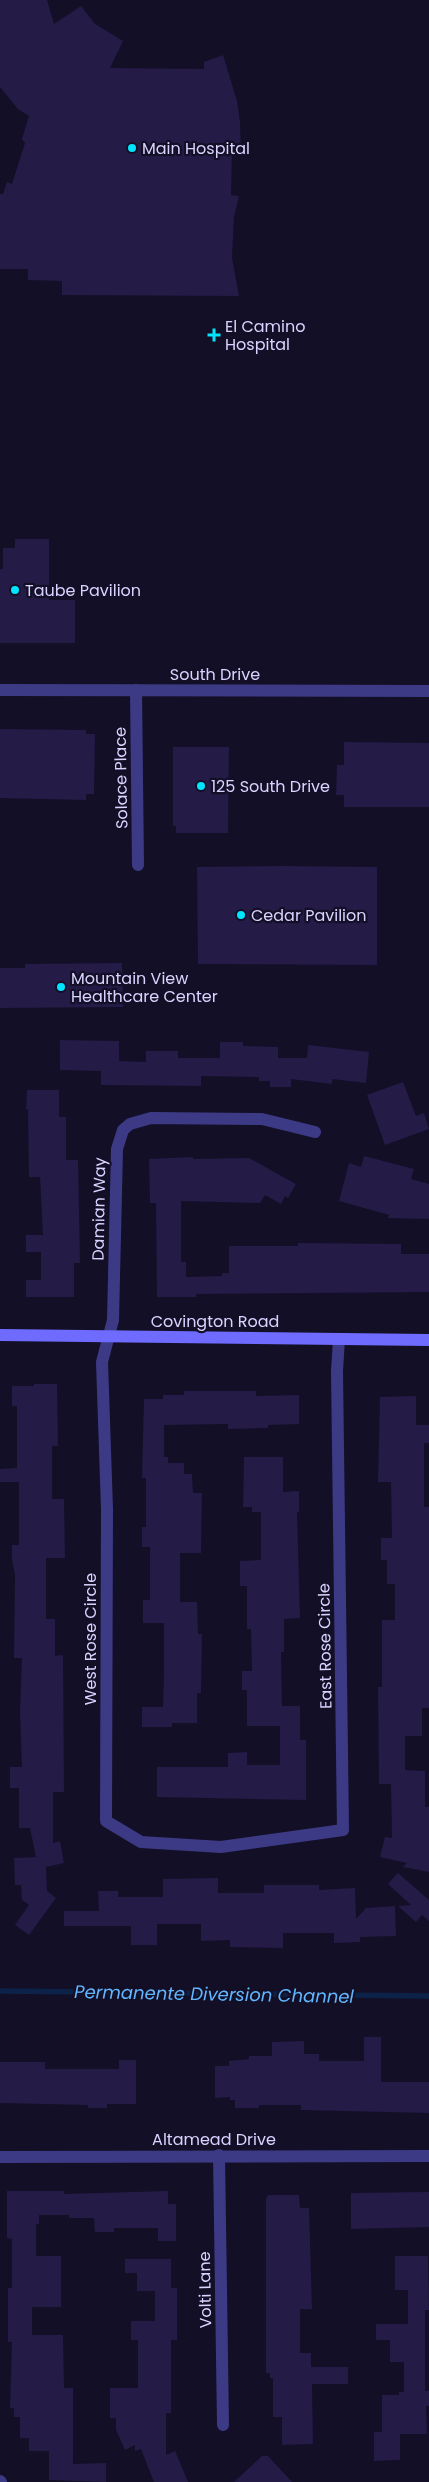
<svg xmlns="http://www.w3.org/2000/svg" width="429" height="2482" viewBox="0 0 429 2482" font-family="Poppins,sans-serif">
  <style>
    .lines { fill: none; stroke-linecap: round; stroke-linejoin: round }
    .stream { stroke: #0c2248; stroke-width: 5.5 }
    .building { fill: #241b47 }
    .street { stroke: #3d3a85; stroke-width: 12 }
    .secondary { stroke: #6f6bff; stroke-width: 12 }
    .poi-dot { fill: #00e5ff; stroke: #130f26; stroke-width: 2 }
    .labels { text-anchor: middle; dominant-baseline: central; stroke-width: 4.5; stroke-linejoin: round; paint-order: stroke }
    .poi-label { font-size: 16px; fill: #d9d4ff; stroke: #130f26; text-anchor: start }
    .street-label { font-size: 16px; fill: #d9d4ff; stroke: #130f26 }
    .water-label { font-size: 18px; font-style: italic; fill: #62b6ff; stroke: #130f26 }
  </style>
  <rect width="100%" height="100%" fill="#130f26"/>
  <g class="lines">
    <path class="stream" d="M0,1991L429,1996"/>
  </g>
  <g class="building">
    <path d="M0,0H47L54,24L81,6L95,24L123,41L110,68L204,69V62L223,55L237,101L240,122L241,153L232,154L231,195L239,196L234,217L232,258L239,296L62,295V281L28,280V269H0V194H3L7,182L12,184L25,143L22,139L29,116L18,109L0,87Z"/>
    <path d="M15,539H49V600H75V643H0V569H3V548H15Z"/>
    <path d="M0,729L86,730V734H95L94,794H86V800L0,798Z"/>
    <path d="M344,742L429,743V807H344V795H336L337,765H344Z"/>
    <path d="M173,747H229L228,833H176V826H173Z"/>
    <path d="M284,866L377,867V965L198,964L197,867Z"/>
    <path d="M122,963L123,1007L0,1008V968H25V964Z"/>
    <path d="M60,1040L119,1041V1061L146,1062V1051H178V1058H220V1042H243V1046L278,1047V1058H307L308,1045L369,1052L366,1083L332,1079V1084L291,1079V1087H270V1081H259V1077L201,1076V1086L101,1085V1071L60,1070Z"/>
    <path d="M403,1082L416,1116L424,1113L429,1129L385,1145L367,1095Z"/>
    <path d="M27,1090H59V1117H66V1160H78L80,1263H74V1297H26V1280H41V1252H26V1235H43L40,1177H29L28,1109H26Z"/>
    <path d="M364,1156L414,1169L411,1179L429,1184V1219L388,1218L389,1215L339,1201L349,1163L361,1167Z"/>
    <path d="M193,1157V1159L249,1158L296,1184L288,1198L285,1196L281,1204L265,1195L260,1203L181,1201V1262H186V1277L222,1276V1273H229V1246H298V1243L401,1244V1254H429V1292L196,1294V1297H157L156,1203H150L149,1159Z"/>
    <path d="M34,1384H57L58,1446H52V1499H64L65,1558H46V1619H55V1656L63,1655L64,1792H53V1843L60,1841L64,1863L46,1867L47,1891L56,1898L29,1935L15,1925L29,1905L22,1900L21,1885H15L14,1858L36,1857L30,1828H19V1788H10V1767H22L20,1713L22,1658H14L15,1575L12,1560V1545H19V1482H0V1469L17,1468V1406H12V1386H34Z"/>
    <path d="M184,1391H256V1396L299,1395V1424L268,1425V1428L228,1429V1424L164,1425V1457H168V1463H184V1474H192L193,1493H202L201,1553H180V1602H197L198,1634H202L201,1693H197V1723H172V1727H142V1707H163L164,1671V1623H143V1600H150V1547H142V1527H146V1478H142L144,1399H163V1395H184Z"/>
    <path d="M416,1396V1425H429V1443H424V1507H429V1708H422V1736H405V1770L425,1771V1807H429V1872L403,1867L407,1863L380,1857L385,1837L392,1838L391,1784H379L378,1687H382V1620H395V1584H387V1560H381V1538H392L391,1482H378L380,1397Z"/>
    <path d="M244,1457H283V1492L299,1491V1512H297L300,1618L284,1619V1652H281L282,1706H300V1740H306V1800L157,1797V1767H228V1753L247,1752V1765H280V1726H247V1690H242V1671H252L251,1629H247V1586H240V1561L261,1560V1512H252V1507H243Z"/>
    <path d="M398,1873L429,1900V1921L422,1915L416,1922L398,1906L411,1905L388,1884Z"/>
    <path d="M218,1878V1893H264V1885H319V1890L355,1888L356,1919L366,1908L395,1906L396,1936L360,1937V1942L334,1943V1933H283V1948L230,1947V1940L201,1941V1924H157V1945H131V1926H64V1911H99L98,1891H118V1897H163V1879Z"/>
    <path d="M364,2037H381V2082H429V2113L301,2110V2105H259V2108H235V2100H230V2097L215,2098V2066H229V2061L249,2059V2056H272V2042L304,2041V2054H319V2061H364Z"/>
    <path d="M119,2060H136V2104H107V2108H88V2105L0,2103V2062H45V2069H119Z"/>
    <path d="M7,2191H64V2194L168,2191V2204H176V2241H158V2228H114V2232H95L94,2218H69V2215H39V2224H36V2256H61V2307H32V2335H63L64,2388H73V2464L106,2463V2482L49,2480V2451H29V2438H20V2417H14V2408H10L12,2342H8V2288H12V2239L7,2238Z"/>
    <path d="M429,2192V2227L351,2229V2193Z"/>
    <path d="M268,2195H299L300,2208H309L312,2309H300V2353H311V2367H348V2384H312L313,2444L282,2445V2417H273V2378H270V2373H266V2199Z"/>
    <path d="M395,2256H428L429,2310H425V2391H429V2406H426L427,2434H400V2460L374,2461V2432H382V2395H399V2392H404V2362H390V2340H376V2324H408V2290H395Z"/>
    <path d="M125,2259H171V2288H177V2340H171V2413H166V2455L175,2451L188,2482H154L141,2449L135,2451V2445L125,2450L116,2430V2418H110V2388H138V2340H131V2321H155V2291H137V2273H125Z"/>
    <path d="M262,2456H268L292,2482H234Z"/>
  </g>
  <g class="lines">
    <g class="street">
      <path d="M0,690L429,691"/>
      <path d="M136,690L138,865"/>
      <path d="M315,1132L262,1119L151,1118L130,1124L123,1130L117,1149L113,1320L102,1362L107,1509L106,1821L141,1842L221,1847L343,1830L337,1371L339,1339"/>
      <path d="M219,2155L223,2425"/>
      <path d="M0,2157L429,2156"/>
      <path d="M0,2481L1,2482"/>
    </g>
    <path class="secondary" d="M0,1335L429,1340"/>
  </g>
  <g class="poi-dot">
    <circle cx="132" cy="148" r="5"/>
    <path d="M211.5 327.5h5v5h5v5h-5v5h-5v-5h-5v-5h5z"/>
    <circle cx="15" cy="590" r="5"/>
    <circle cx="201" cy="786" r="5"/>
    <circle cx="241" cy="915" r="5"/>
    <circle cx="61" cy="987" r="5"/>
  </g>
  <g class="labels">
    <g class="poi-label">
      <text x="142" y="148">Main Hospital</text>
      <text x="225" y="326">El Camino<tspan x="225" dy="18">Hospital</tspan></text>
      <text x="25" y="590">Taube Pavilion</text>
      <text x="211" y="786">125 South Drive</text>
      <text x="251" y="915">Cedar Pavilion</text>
      <text x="71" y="978">Mountain View<tspan x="71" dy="18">Healthcare Center</tspan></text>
    </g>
    <g class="street-label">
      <text x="215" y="674">South Drive</text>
      <text transform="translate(121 778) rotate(-91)">Solace Place</text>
      <text transform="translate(99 1209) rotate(-89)">Damian Way</text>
      <text x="215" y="1321">Covington Road</text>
      <text transform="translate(90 1639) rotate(-90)">West Rose Circle</text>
      <text transform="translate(325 1646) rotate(-91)">East Rose Circle</text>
      <text x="214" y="2139">Altamead Drive</text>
      <text transform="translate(205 2290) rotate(-91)">Volti Lane</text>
    </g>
    <g class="water-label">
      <text transform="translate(214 1994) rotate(1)">Permanente Diversion Channel</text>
    </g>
  </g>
</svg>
